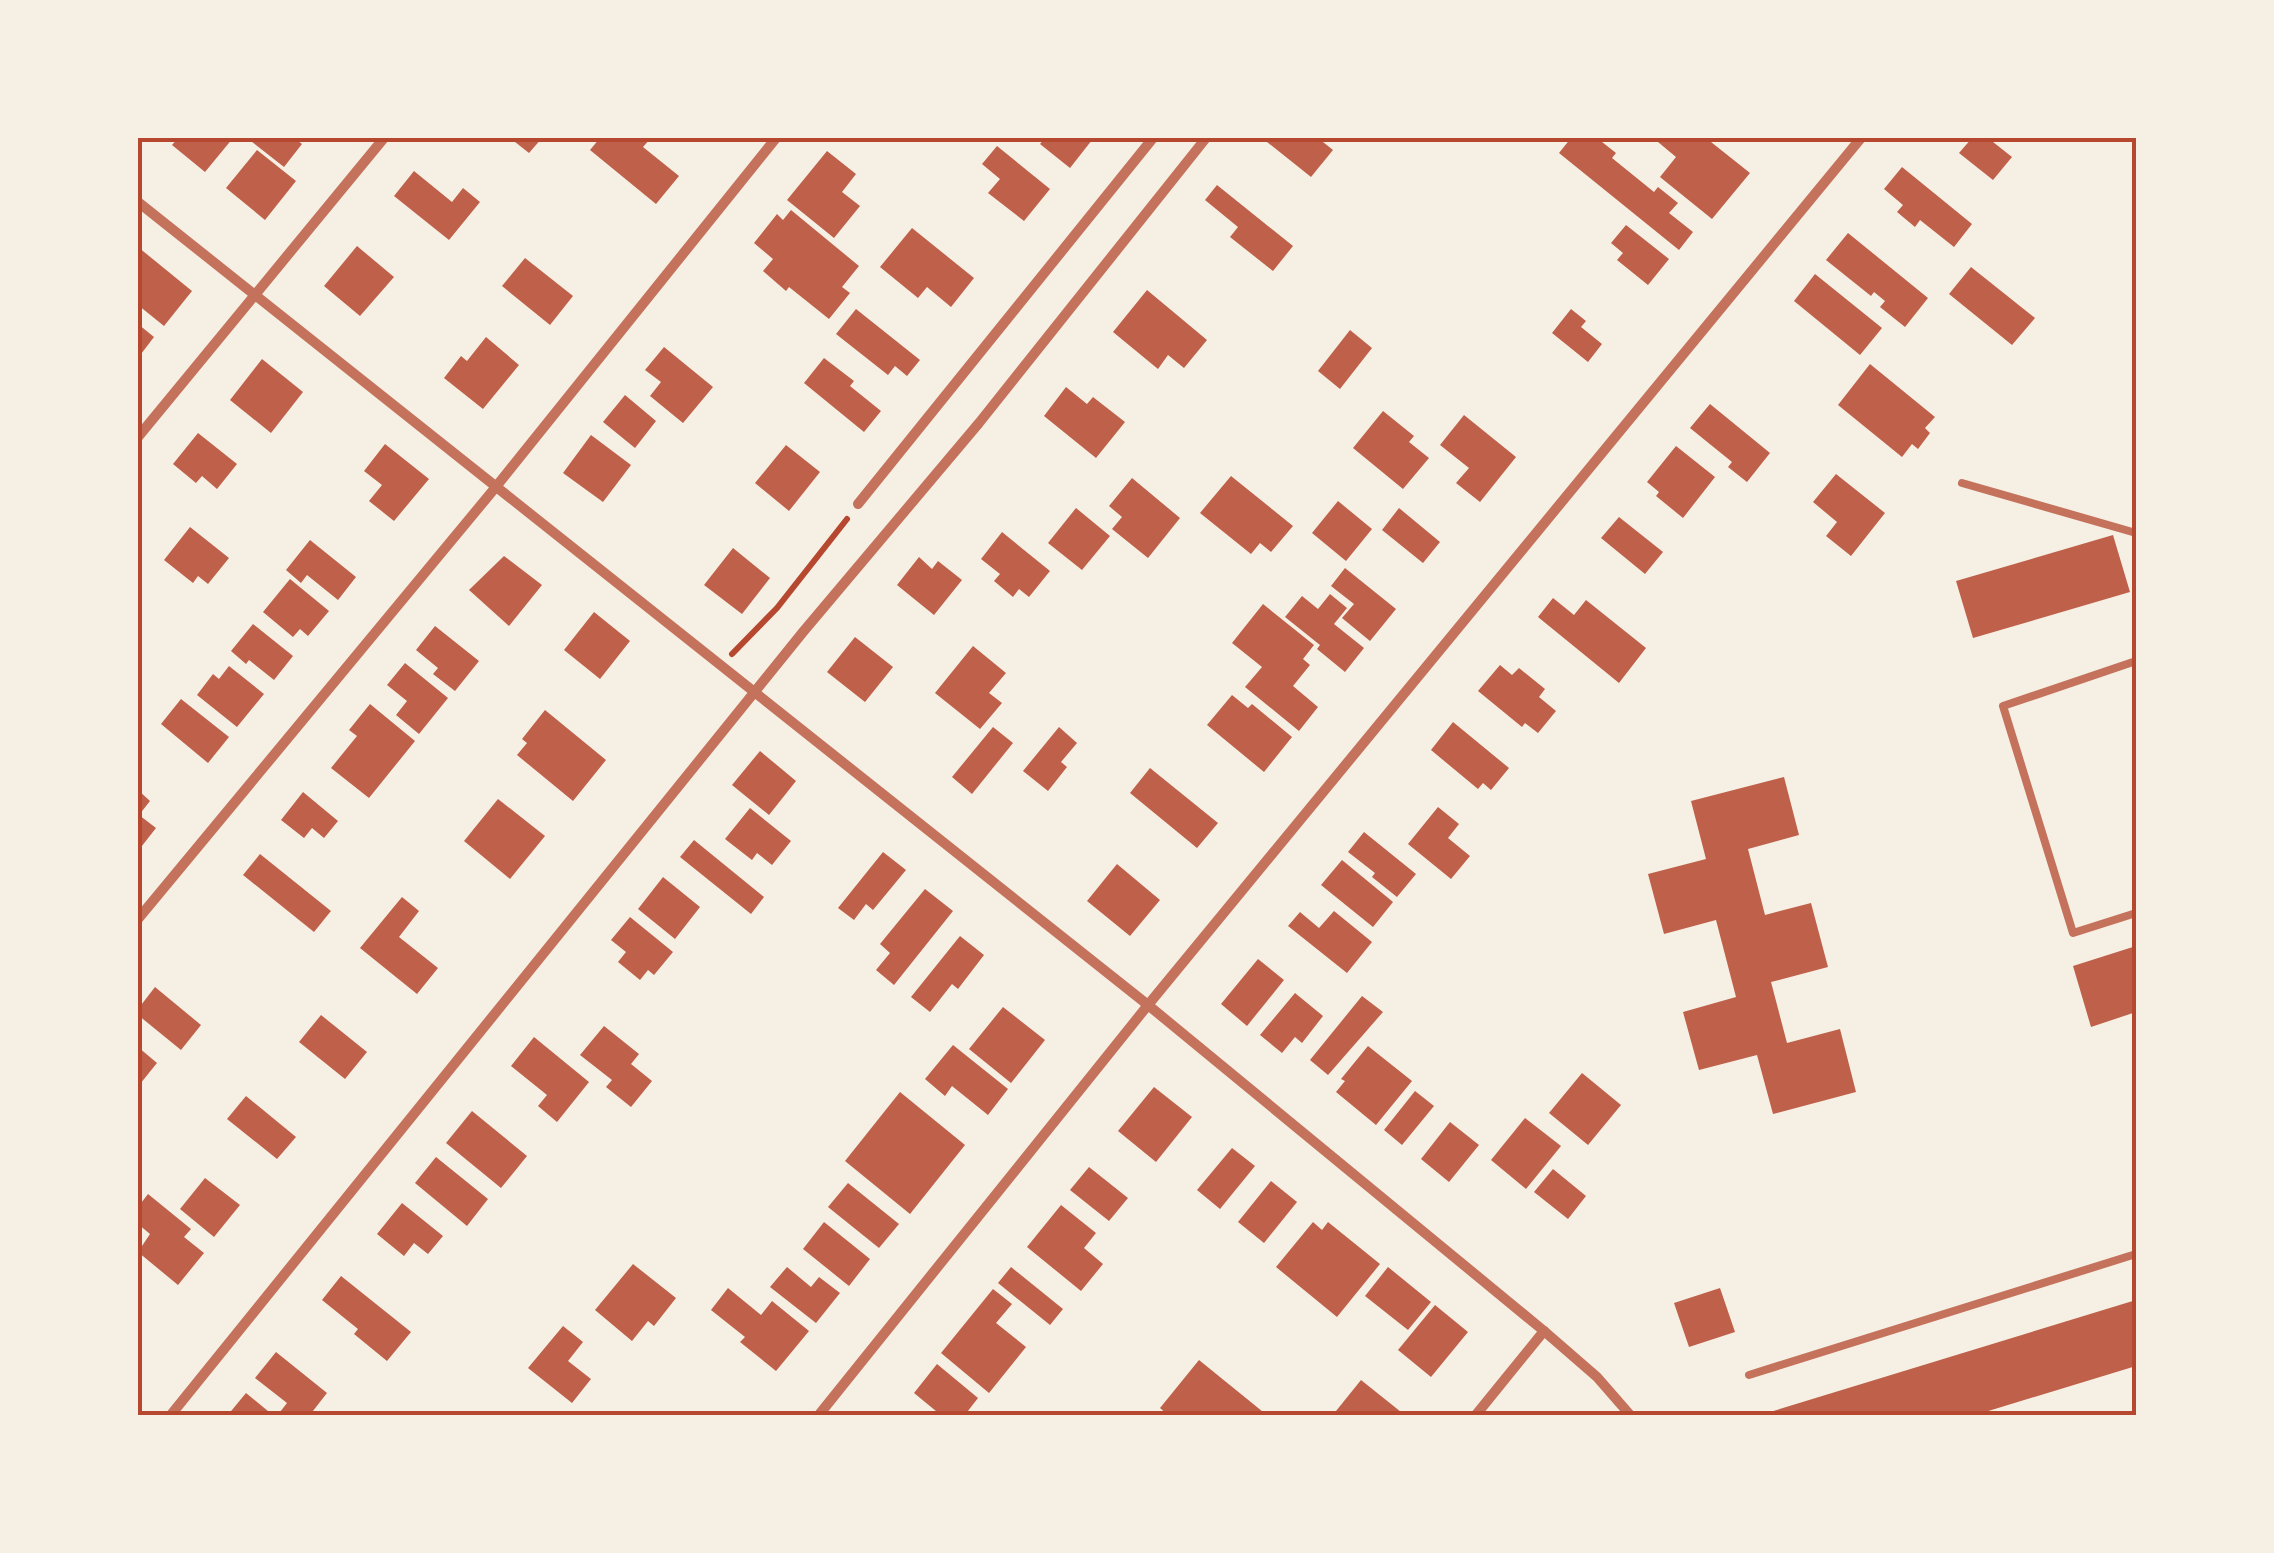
<svg xmlns="http://www.w3.org/2000/svg" width="2274" height="1553" viewBox="0 0 2274 1553" font-family="'Sofia Sans Condensed',sans-serif">
  <style>
    .building { fill: #bf614a }
    .lines { fill: none; stroke-linecap: round; stroke-linejoin: round }
    .path { stroke: #b5482f; stroke-width: 6 }
    .service { stroke: #c5725c; stroke-width: 8 }
    .minor { stroke: #c5725c; stroke-width: 10 }
    .neatline { fill: none; stroke: #b5482f; stroke-width: 4 }
  </style>
  <rect width="100%" height="100%" fill="#f6efe4"/>
  <g class="building">
    <path d="M178,138H233L205,172L172,145Z"/>
    <path d="M247,138H294L302,144L284,167Z"/>
    <path d="M510,138H542L529,153Z"/>
    <path d="M600,138H647L650,139L643,147L679,176L656,204L590,150Z"/>
    <path d="M1045,138H1090L1092,140L1070,168L1040,144Z"/>
    <path d="M1262,138H1318L1333,150L1311,177Z"/>
    <path d="M1571,138H1597L1616,153L1612,158L1654,192L1658,187L1678,203L1669,213L1693,232L1679,250L1559,153Z"/>
    <path d="M1662,138H1706L1750,173L1712,219L1660,177L1676,157L1658,142Z"/>
    <path d="M1972,138H1988L2012,157L1993,180L1959,153Z"/>
    <path d="M997,146L1050,189L1024,221L988,193L1000,179L982,164Z"/>
    <path d="M257,150L296,181L265,220L226,188Z"/>
    <path d="M827,151L856,174L842,192L860,206L834,238L787,200Z"/>
    <path d="M1902,167L1972,224L1954,247L1920,220L1915,227L1897,212L1903,205L1884,189Z"/>
    <path d="M414,171L452,202L463,188L480,202L449,240L394,196Z"/>
    <path d="M1217,185L1293,246L1273,271L1230,237L1238,227L1205,200Z"/>
    <path d="M791,210L859,266L842,287L850,293L829,319L789,287L786,291L763,271L773,259L754,243L777,214L783,220Z"/>
    <path d="M1626,225L1669,259L1648,285L1617,260L1623,253L1611,243Z"/>
    <path d="M912,228L974,278L951,307L927,287L918,298L880,267Z"/>
    <path d="M1848,233L1928,298L1905,327L1880,307L1885,301L1874,292L1871,296L1826,260Z"/>
    <path d="M357,246L394,277L360,316L324,286Z"/>
    <path d="M138,247L192,291L164,326L138,305Z"/>
    <path d="M525,258L573,296L550,325L502,286Z"/>
    <path d="M1971,267L2035,318L2012,345L1949,294Z"/>
    <path d="M1815,274L1882,328L1860,355L1794,301Z"/>
    <path d="M1147,290L1207,340L1184,368L1168,355L1158,369L1113,332Z"/>
    <path d="M856,309L920,360L907,376L895,366L888,375L836,334Z"/>
    <path d="M1571,309L1586,321L1581,327L1602,344L1588,362L1552,333Z"/>
    <path d="M138,324L154,337L138,358Z"/>
    <path d="M1350,330L1372,348L1340,389L1318,371Z"/>
    <path d="M486,337L519,365L483,409L444,378L461,356L467,361Z"/>
    <path d="M664,347L713,387L683,423L650,396L661,382L645,370Z"/>
    <path d="M824,358L854,381L850,386L881,411L864,432L804,383Z"/>
    <path d="M262,359L303,392L271,433L230,400Z"/>
    <path d="M1870,364L1935,417L1925,428L1930,433L1918,449L1912,444L1902,457L1838,405Z"/>
    <path d="M1066,387L1087,404L1093,397L1125,422L1096,458L1044,416Z"/>
    <path d="M625,395L656,421L635,448L603,422Z"/>
    <path d="M1710,404L1770,453L1747,482L1728,467L1732,462L1690,428Z"/>
    <path d="M1383,411L1414,436L1409,442L1429,458L1403,489L1353,448Z"/>
    <path d="M1464,415L1516,457L1480,502L1456,483L1469,468L1440,445Z"/>
    <path d="M198,433L237,464L217,489L202,476L196,483L173,464Z"/>
    <path d="M591,435L631,465L603,502L563,473Z"/>
    <path d="M385,444L429,479L394,521L369,501L382,485L364,471Z"/>
    <path d="M786,445L820,472L789,511L755,483Z"/>
    <path d="M1676,446L1715,477L1683,518L1656,496L1659,492L1647,482Z"/>
    <path d="M1836,474L1885,513L1851,556L1826,536L1837,522L1813,502Z"/>
    <path d="M1231,476L1293,526L1271,552L1260,543L1251,554L1200,513Z"/>
    <path d="M1132,478L1180,518L1148,558L1112,529L1122,517L1109,506Z"/>
    <path d="M1338,501L1372,529L1346,561L1312,533Z"/>
    <path d="M1076,508L1110,536L1082,570L1048,543Z"/>
    <path d="M1399,508L1440,542L1423,563L1382,530Z"/>
    <path d="M1619,517L1663,552L1645,574L1601,538Z"/>
    <path d="M190,527L229,558L208,584L198,576L193,583L164,560Z"/>
    <path d="M1002,532L1050,571L1029,597L1019,589L1013,597L994,581L1000,574L981,559Z"/>
    <path d="M2113,535L2130,592L1973,638L1956,581Z"/>
    <path d="M310,540L356,577L338,600L307,575L301,583L286,570Z"/>
    <path d="M733,548L770,578L742,614L704,585Z"/>
    <path d="M504,556L542,585L509,626L469,590Z"/>
    <path d="M919,557L932,569L938,561L962,580L934,615L897,585Z"/>
    <path d="M1345,568L1396,609L1370,641L1342,618L1354,604L1331,586Z"/>
    <path d="M290,579L329,611L308,636L300,629L293,637L263,612Z"/>
    <path d="M1330,594L1347,608L1334,624L1364,648L1345,672L1317,649L1320,645L1285,617L1302,596L1318,609Z"/>
    <path d="M1553,598L1574,615L1586,600L1646,648L1619,683L1538,617Z"/>
    <path d="M1263,604L1314,645L1303,659L1310,665L1293,686L1318,707L1299,731L1245,687L1262,667L1232,643Z"/>
    <path d="M594,612L630,641L600,679L564,650Z"/>
    <path d="M253,624L293,656L274,680L249,660L246,664L231,651Z"/>
    <path d="M435,626L479,661L455,691L433,674L438,668L416,650Z"/>
    <path d="M855,637L893,667L865,702L827,672Z"/>
    <path d="M973,646L1006,673L989,693L1002,703L980,729L935,693Z"/>
    <path d="M405,663L448,698L419,734L396,715L407,701L387,685Z"/>
    <path d="M1500,665L1512,675L1519,668L1545,689L1539,697L1556,711L1538,733L1525,723L1522,727L1478,691Z"/>
    <path d="M229,666L264,694L237,727L197,695L213,674L219,679Z"/>
    <path d="M1232,695L1248,708L1252,704L1292,737L1264,772L1207,725Z"/>
    <path d="M181,699L229,737L208,763L161,724Z"/>
    <path d="M370,704L415,741L369,798L331,768L357,736L349,730Z"/>
    <path d="M545,710L606,760L573,801L517,755L527,743L522,739Z"/>
    <path d="M1453,722L1509,768L1491,790L1483,783L1478,789L1431,750Z"/>
    <path d="M993,727L1013,743L972,794L952,777Z"/>
    <path d="M1059,727L1077,743L1061,762L1067,767L1048,791L1023,771Z"/>
    <path d="M760,751L796,781L769,815L732,785Z"/>
    <path d="M1150,768L1218,823L1197,848L1130,793Z"/>
    <path d="M1784,777L1799,835L1748,849L1765,915L1811,903L1828,967L1771,982L1787,1043L1840,1029L1856,1092L1773,1114L1757,1055L1699,1070L1683,1012L1736,997L1716,920L1664,934L1648,874L1706,859L1691,801Z"/>
    <path d="M138,790L150,801L139,815L156,828L138,851Z"/>
    <path d="M303,792L338,821L324,838L312,828L304,838L281,820Z"/>
    <path d="M498,799L545,836L510,879L464,841Z"/>
    <path d="M1438,807L1459,824L1448,838L1470,856L1451,879L1408,844Z"/>
    <path d="M750,808L791,841L772,865L757,853L752,860L725,839Z"/>
    <path d="M1364,832L1416,874L1397,897L1372,877L1375,873L1348,852Z"/>
    <path d="M694,840L764,897L751,914L680,857Z"/>
    <path d="M883,852L906,870L873,910L866,904L854,920L838,908Z"/>
    <path d="M260,854L331,911L314,932L243,875Z"/>
    <path d="M1342,860L1393,902L1373,927L1321,885Z"/>
    <path d="M1117,864L1160,900L1130,936L1087,901Z"/>
    <path d="M663,877L700,907L675,939L638,909Z"/>
    <path d="M925,889L953,911L894,985L876,970L890,953L880,944Z"/>
    <path d="M402,897L419,911L399,937L438,968L417,994L360,948Z"/>
    <path d="M1334,911L1372,942L1347,973L1288,926L1300,912L1319,928Z"/>
    <path d="M630,917L673,952L654,975L648,970L640,980L618,962L626,952L611,940Z"/>
    <path d="M960,936L984,955L958,989L952,984L930,1012L911,997Z"/>
    <path d="M2136,946V1012L2091,1027L2073,966Z"/>
    <path d="M1258,959L1284,980L1247,1026L1221,1004Z"/>
    <path d="M155,987L201,1025L181,1050L138,1015V1009Z"/>
    <path d="M1295,993L1323,1016L1302,1043L1295,1037L1282,1053L1260,1035Z"/>
    <path d="M1362,996L1383,1012L1328,1075L1310,1060Z"/>
    <path d="M1003,1007L1045,1040L1011,1083L969,1049Z"/>
    <path d="M321,1015L367,1052L345,1079L299,1042Z"/>
    <path d="M604,1026L639,1054L631,1064L652,1081L631,1107L606,1087L612,1080L580,1055Z"/>
    <path d="M534,1037L589,1082L557,1122L538,1106L547,1095L511,1066Z"/>
    <path d="M953,1045L1008,1089L988,1115L952,1086L945,1096L925,1079Z"/>
    <path d="M1368,1046L1412,1081L1376,1125L1336,1092L1345,1081L1341,1079Z"/>
    <path d="M138,1047L157,1063L140,1084L138,1083Z"/>
    <path d="M1582,1073L1621,1105L1588,1145L1549,1113Z"/>
    <path d="M1154,1087L1192,1117L1156,1162L1118,1131Z"/>
    <path d="M1415,1091L1434,1106L1402,1145L1384,1130Z"/>
    <path d="M900,1092L965,1145L910,1214L845,1161Z"/>
    <path d="M246,1096L296,1137L277,1159L227,1119Z"/>
    <path d="M472,1111L527,1156L501,1188L446,1143Z"/>
    <path d="M1525,1118L1561,1146L1526,1189L1491,1160Z"/>
    <path d="M1450,1122L1479,1145L1449,1182L1421,1159Z"/>
    <path d="M1232,1148L1255,1166L1220,1209L1197,1190Z"/>
    <path d="M436,1157L488,1199L467,1226L415,1183Z"/>
    <path d="M1089,1167L1128,1198L1109,1221L1070,1190Z"/>
    <path d="M1553,1169L1586,1196L1568,1219L1534,1192Z"/>
    <path d="M205,1178L240,1205L214,1237L180,1209Z"/>
    <path d="M1271,1181L1297,1202L1264,1243L1238,1222Z"/>
    <path d="M848,1183L899,1224L879,1248L828,1207Z"/>
    <path d="M148,1194L191,1229L184,1237L204,1253L178,1285L138,1252L150,1234L138,1224V1207Z"/>
    <path d="M402,1203L443,1236L428,1254L414,1243L404,1256L377,1234Z"/>
    <path d="M1061,1205L1096,1233L1084,1248L1103,1264L1081,1291L1027,1247Z"/>
    <path d="M824,1222L870,1259L849,1286L803,1249Z"/>
    <path d="M1313,1222L1322,1230L1328,1222L1380,1264L1337,1317L1276,1267Z"/>
    <path d="M633,1264L676,1298L654,1326L648,1321L632,1341L595,1310Z"/>
    <path d="M787,1267L811,1287L819,1277L840,1293L816,1323L770,1287Z"/>
    <path d="M1011,1267L1063,1309L1050,1325L998,1283Z"/>
    <path d="M1388,1267L1431,1302L1408,1330L1365,1296Z"/>
    <path d="M341,1276L411,1332L387,1361L354,1334L358,1329L322,1300Z"/>
    <path d="M728,1288L761,1315L772,1301L809,1331L776,1371L740,1342L745,1337L711,1310Z"/>
    <path d="M1720,1288L1735,1332L1689,1347L1674,1303Z"/>
    <path d="M993,1289L1012,1304L996,1323L1026,1347L989,1393L941,1353Z"/>
    <path d="M2136,1300V1366L1972,1416H1757Z"/>
    <path d="M1435,1305L1468,1332L1431,1377L1398,1350Z"/>
    <path d="M563,1326L583,1342L568,1361L591,1379L572,1403L528,1368Z"/>
    <path d="M276,1352L327,1393L309,1416H285L280,1412L287,1403L255,1378Z"/>
    <path d="M1199,1360L1268,1416H1169L1160,1408Z"/>
    <path d="M937,1364L978,1398L964,1416H942L914,1393Z"/>
    <path d="M1361,1380L1401,1412L1398,1416H1332Z"/>
    <path d="M246,1393L274,1416H227Z"/>
  </g>
  <g class="lines">
    <path class="path" d="M732,654L777,608L847,519"/>
    <g class="service">
      <path d="M2135,138L2136,141"/>
      <path d="M1962,483L2136,533"/>
      <path d="M2136,661L2003,706L2073,933L2136,913"/>
      <path d="M1749,1375L2136,1254"/>
    </g>
    <g class="minor">
      <path d="M138,202L1148,1005L1544,1331L1597,1377L1631,1416"/>
      <path d="M138,437L384,138"/>
      <path d="M858,504L1153,138"/>
      <path d="M138,919L495,488L776,138"/>
      <path d="M170,1416L803,632L979,423L1206,138"/>
      <path d="M818,1416L1148,1005L1861,138"/>
      <path d="M1475,1416L1544,1331"/>
    </g>
  </g>
  <rect width="2274" height="1553" fill="none" stroke="#f6efe4" stroke-width="280"/>
  <rect x="140" y="140" width="1994" height="1273" class="neatline"/>
</svg>
